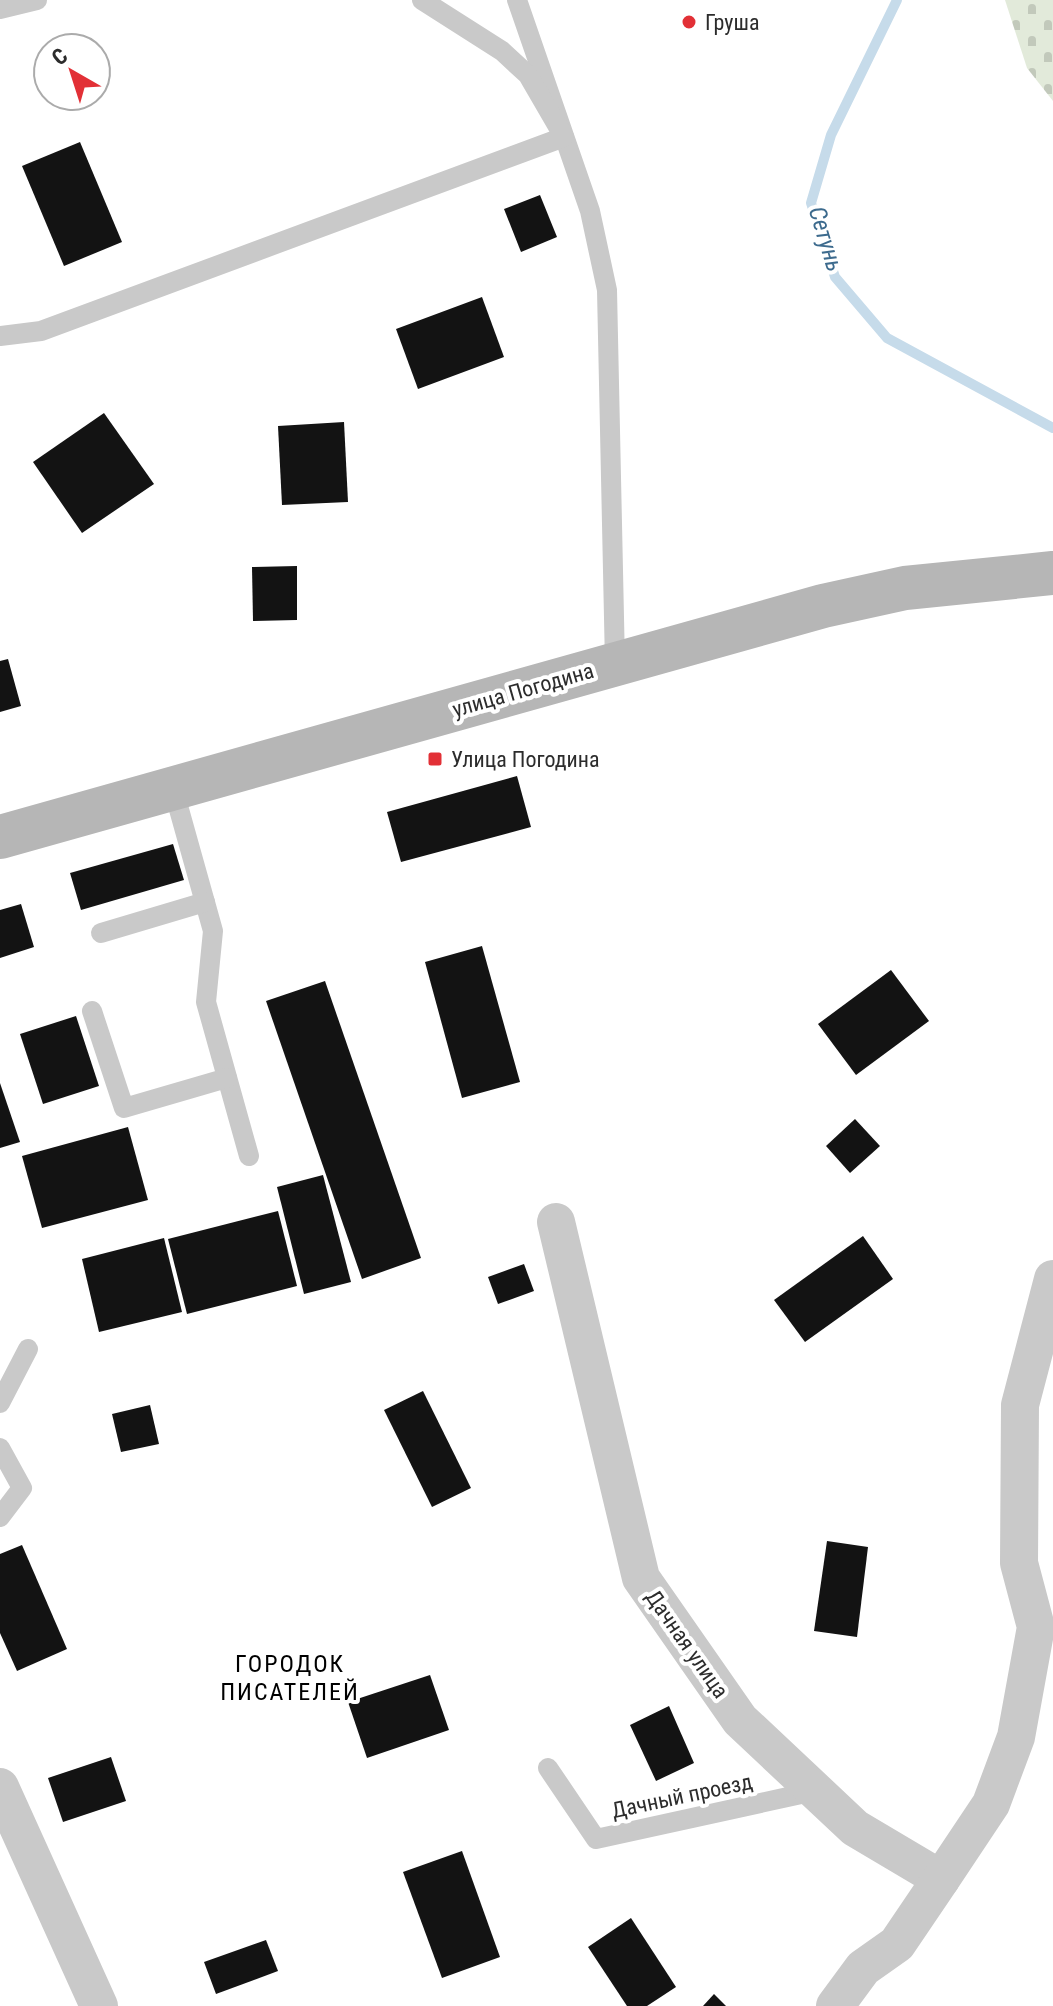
<svg xmlns="http://www.w3.org/2000/svg" width="1053" height="2006" viewBox="0 0 1053 2006" font-family="'Roboto Condensed',sans-serif">
  <style>
    .cemetery { fill: url(#cemetery-stones) }
    .lines { fill: none; stroke-linecap: round; stroke-linejoin: round }
    .stream { stroke: #c6dbea; stroke-width: 10 }
    .building { fill: #131313 }
    .lane { stroke: #c9c9c9; stroke-width: 20 }
    .street { stroke: #c9c9c9; stroke-width: 38 }
    .secondary { stroke: #b6b6b6; stroke-width: 44 }
    .poi-dot { fill: #e23036; stroke: #fff; stroke-width: 3 }
    .labels { text-anchor: middle; dominant-baseline: central; stroke-width: 8; stroke-linejoin: round; paint-order: stroke }
    .poi-label { font-size: 22px; fill: #2c2c2c; stroke: #fff; text-anchor: start }
    .street-label { font-size: 22px; fill: #2c2c2c; stroke: #fff }
    .water-label { font-size: 24px; font-style: italic; fill: #3c6a8d; stroke: #fff }
    .neighbourhood-label { font-size: 24px; letter-spacing: 2px; fill: #000; stroke: #fff }
  </style>
  <defs>
    <pattern id="cemetery-stones" width="16" height="16" patternUnits="userSpaceOnUse" patternTransform="scale(2)"><rect width="16" height="16" fill="#e2eada"/><path d="M2 7V4a2 2 0 0 1 4 0v3zM10 15v-3a2 2 0 0 1 4 0v3z" fill="#c2c9bb"/></pattern>
  </defs>
  <rect width="100%" height="100%" fill="#fff"/>
  <path class="cemetery" d="M1005,0H1053V101L1027,68Z"/>
  <g class="lines">
    <path class="stream" d="M897,0L831,135L811,203L835,277L887,338L1053,428"/>
  </g>
  <g class="building">
    <path d="M80,142L122,242L64,266L22,166Z"/>
    <path d="M540,195L557,237L521,252L504,209Z"/>
    <path d="M482,297L504,357L418,389L396,329Z"/>
    <path d="M104,413L154,484L82,533L33,462Z"/>
    <path d="M344,422L348,502L282,505L278,426Z"/>
    <path d="M297,566V620L253,621L252,567Z"/>
    <path d="M8,659L21,706L0,712V661Z"/>
    <path d="M517,776L531,827L401,862L387,812Z"/>
    <path d="M173,844L184,880L81,910L70,873Z"/>
    <path d="M21,904L34,947L0,958V910Z"/>
    <path d="M482,946L520,1082L462,1098L425,962Z"/>
    <path d="M891,970L929,1021L856,1075L818,1024Z"/>
    <path d="M325,981L421,1258L362,1279L266,1001Z"/>
    <path d="M76,1016L99,1086L43,1104L20,1034Z"/>
    <path d="M0,1083L20,1142L0,1148Z"/>
    <path d="M855,1119L880,1146L850,1173L826,1146Z"/>
    <path d="M128,1127L148,1200L42,1228L22,1156Z"/>
    <path d="M323,1175L351,1282L304,1294L277,1187Z"/>
    <path d="M278,1211L297,1286L187,1314L168,1239Z"/>
    <path d="M863,1236L893,1279L805,1342L774,1300Z"/>
    <path d="M164,1238L182,1312L99,1332L82,1259Z"/>
    <path d="M524,1264L534,1291L498,1304L488,1277Z"/>
    <path d="M423,1391L471,1488L432,1507L384,1410Z"/>
    <path d="M150,1405L159,1444L121,1452L112,1414Z"/>
    <path d="M827,1541L868,1547L857,1637L814,1631Z"/>
    <path d="M22,1545L67,1649L17,1671L0,1633V1554Z"/>
    <path d="M430,1675L449,1730L367,1758L348,1702Z"/>
    <path d="M669,1706L694,1763L656,1781L630,1725Z"/>
    <path d="M111,1757L126,1801L63,1822L48,1778Z"/>
    <path d="M462,1851L500,1957L442,1978L403,1872Z"/>
    <path d="M631,1918L676,1987L647,2006H627L588,1947Z"/>
    <path d="M266,1940L278,1971L216,1994L204,1962Z"/>
    <path d="M714,1994L726,2006H703Z"/>
  </g>
  <g class="lines">
    <g class="lane">
      <path d="M517,0L590,211L607,290L615,664"/>
      <path d="M0,9L37,0"/>
      <path d="M0,336L41,331L564,137L528,75L502,51L422,0"/>
      <path d="M173,788L213,931L206,1002L249,1156"/>
      <path d="M101,933L205,902"/>
      <path d="M92,1011L124,1108L227,1078"/>
      <path d="M0,1403L28,1349"/>
      <path d="M0,1448L22,1488L0,1517"/>
      <path d="M548,1768L596,1839L815,1791"/>
    </g>
    <g class="street">
      <path d="M556,1222L641,1578L740,1720L855,1828L941,1879"/>
      <path d="M0,1787L99,2006"/>
      <path d="M835,2006L863,1968L897,1944L941,1879L991,1804L1016,1737L1036,1627L1019,1563L1020,1405L1053,1279"/>
    </g>
    <path class="secondary" d="M0,837L823,606L905,588L1053,573"/>
  </g>
  <g class="poi-dot">
    <circle cx="689" cy="22" r="8"/>
    <rect x="427" y="751" width="16" height="16" rx="4"/>
  </g>
  <g class="labels">
    <g class="poi-label">
      <text x="705" y="22">Груша</text>
      <text x="451" y="759">Улица Погодина</text>
    </g>
    <g class="street-label">
      <text transform="translate(523 690) rotate(-16)">улица Погодина</text>
      <text transform="translate(687 1644) rotate(55)">Дачная улица</text>
      <text transform="translate(682 1796) rotate(-12)">Дачный проезд</text>
    </g>
    <g class="water-label">
      <text transform="translate(826 239) rotate(73)">Сетунь</text>
    </g>
    <g class="neighbourhood-label">
      <text x="290" y="1664">ГОРОДОК<tspan x="290" dy="28">ПИСАТЕЛЕЙ</tspan></text>
    </g>
  </g>
  <g transform="translate(72 72) rotate(321)"><circle r="38" fill="#ffffff" stroke="#ababab" stroke-width="2"/>
  <path d="M0-6L14 30L0 20L-14 30Z" fill="#e23036"/>
  <text y="-12" font-size="22" font-weight="bold" text-anchor="middle" fill="#2c2c2c">С</text>
  </g>
</svg>
